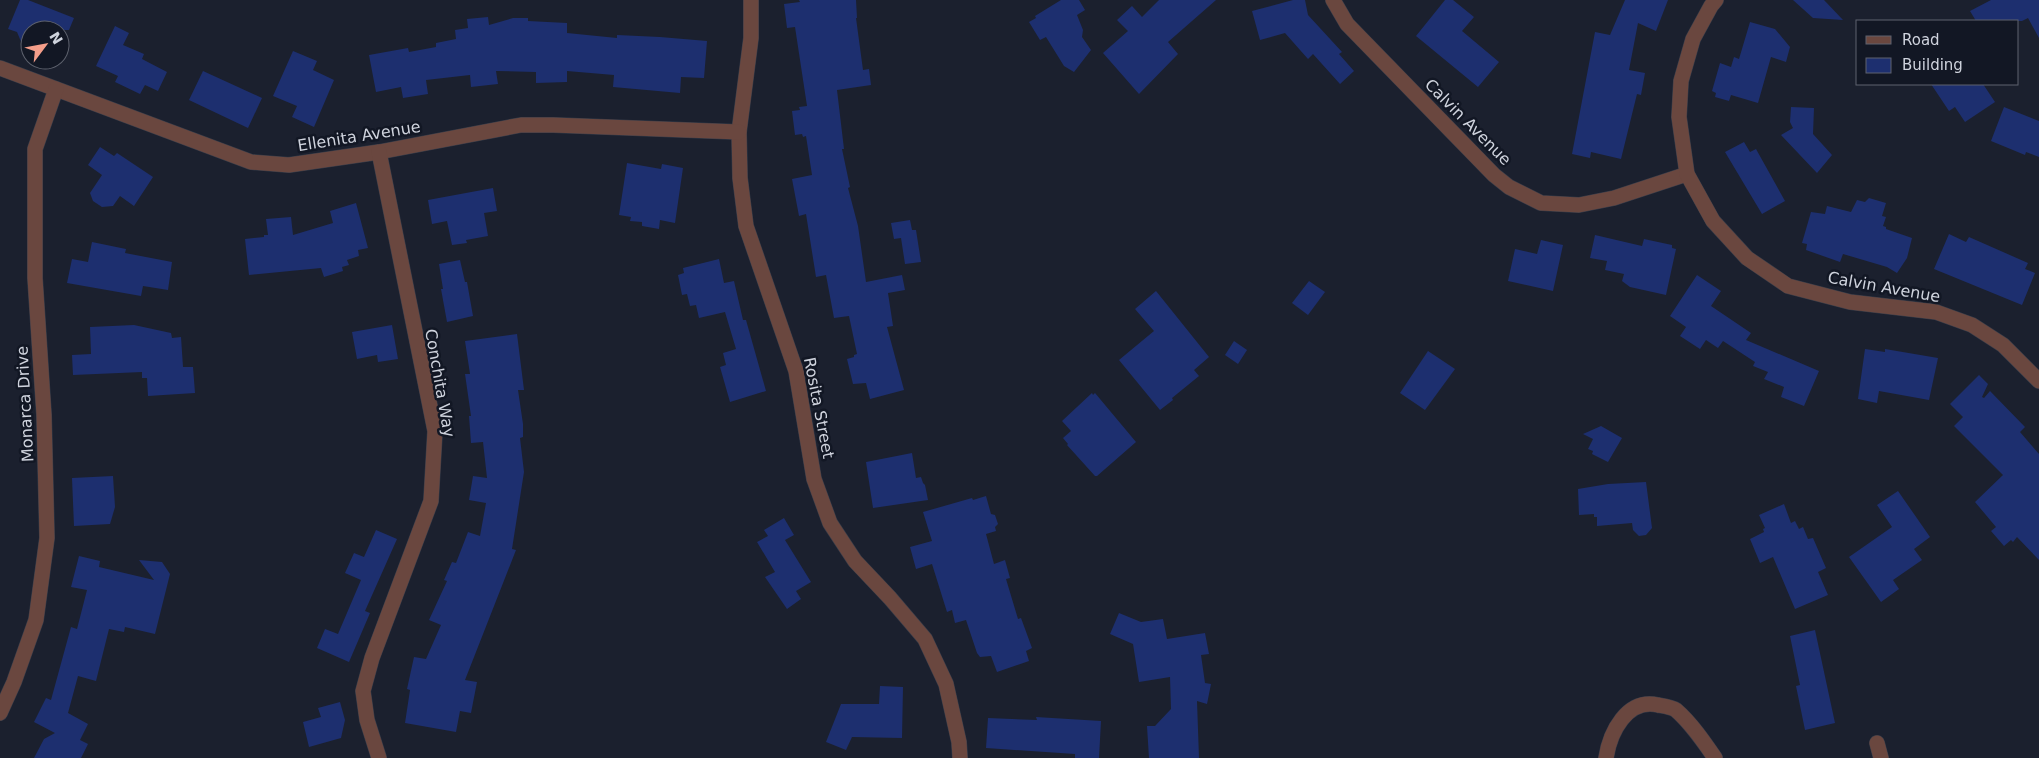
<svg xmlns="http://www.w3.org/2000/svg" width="2039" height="758" viewBox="0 0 2039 758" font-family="'DejaVu Sans',sans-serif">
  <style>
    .building { fill: #1d2f6f }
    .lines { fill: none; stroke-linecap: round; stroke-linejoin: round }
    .minor-casing { stroke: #383d4a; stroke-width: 16 }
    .minor { stroke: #6a473f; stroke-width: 15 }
    .labels { text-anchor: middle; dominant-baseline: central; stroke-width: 5; stroke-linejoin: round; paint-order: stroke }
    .street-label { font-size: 16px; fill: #cfd3dd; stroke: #121724 }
  </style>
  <rect width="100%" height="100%" fill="#1b202e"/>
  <g class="building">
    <path d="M20,0H28L74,18L69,30H30V63L17,32L8,29Z"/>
    <path d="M799,0H856L857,18H856L863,70L869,69L871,85L837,90L844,149H842L850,187L848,188L858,226L866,282L902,275L905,290L888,293L893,326L887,327L904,390L870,399L866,383L853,384L847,359L854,357V355L857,354L849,316L834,318L826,275L816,277L806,214L799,216L792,179L812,175L806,136L803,137L802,134L795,135L792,111L800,110L799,107L807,106L795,27L787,28L784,4L800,2Z"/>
    <path d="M1061,0H1079L1085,10L1077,15L1083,30L1082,37L1091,50L1074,72L1064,66L1046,37L1040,40L1029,22L1036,18L1035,16Z"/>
    <path d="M1159,0H1216L1168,42L1178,54L1139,94L1103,53L1128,31L1117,20L1132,6L1142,17Z"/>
    <path d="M1293,0H1305L1308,15L1342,52L1339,54L1354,71L1340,84L1313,54L1308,59L1285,33L1260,40L1252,11Z"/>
    <path d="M1445,0H1453L1474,17L1462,31L1499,62L1478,87L1416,36Z"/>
    <path d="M1625,0H1668L1656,31L1638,23L1629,70L1645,73L1641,95L1637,94L1621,159L1591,152L1590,158L1572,154L1595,32L1610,35Z"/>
    <path d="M1793,0H1824L1843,20L1813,18Z"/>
    <path d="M1991,0H2039V38L2028,18L2022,21H1976L1970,11Z"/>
    <path d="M488,17L489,25L513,18H528V21L567,23V33L617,38V35L660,37L707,41L704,78L681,77L680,93L613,87L614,75L567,71V82L536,83V72L496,71L498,84L471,87L470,75L426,80L428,94L403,98L401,87L376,92L369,55L408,48L409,52L436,47V43L456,39L455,30L468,28L467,19Z"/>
    <path d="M1750,22L1775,29L1790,47L1786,62L1771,57L1758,103L1731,95L1729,101L1715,97L1716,93L1712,91L1720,63L1731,67L1734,57L1739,59Z"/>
    <path d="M115,26L129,33L123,45L144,54L142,59L167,72L158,91L145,85L140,94L115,82L118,76L96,66Z"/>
    <path d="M293,51L317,61L313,70L334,80L314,127L292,117L297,106L273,96Z"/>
    <path d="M203,71L262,98L248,128L189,100Z"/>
    <path d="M1931,84H1983L1995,102L1965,122L1955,107L1949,111Z"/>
    <path d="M1791,107L1814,108L1813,134L1832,155L1817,173L1781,135L1793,128L1790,122Z"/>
    <path d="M2004,107L2039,121V157L2026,152L2025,155L1991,141Z"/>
    <path d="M1744,142L1750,152L1756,149L1785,201L1762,214L1725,152Z"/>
    <path d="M100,147L114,156L117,153L153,177L134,206L120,196L113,206L102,207L93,201L90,193L102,175L88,165Z"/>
    <path d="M627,163L661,169L662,164L683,168L675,223L660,220L659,229L642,226V222L630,221L631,217L619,215Z"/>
    <path d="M493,188L497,211L484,213L488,236L466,240L467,243L452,245L447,221L432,224L428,200Z"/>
    <path d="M1869,198L1886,203L1882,216L1886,217L1883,226L1886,227V229L1912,238L1907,258L1897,273L1887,267L1843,254L1840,262L1806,250L1807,244L1802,243L1811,212L1825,214L1827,206L1851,212L1857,200L1865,202Z"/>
    <path d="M356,203L368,248L358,250L359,256L347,260L349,265L342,267L343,271L324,277L321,268L249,275L245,239L264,237V235H268L266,219L291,217L293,235L333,223L330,211Z"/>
    <path d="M910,220L912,230H916L921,262L905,264L901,238L894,239L891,223Z"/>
    <path d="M1949,234L1966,242L1969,237L2028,263L2025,269L2035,273L2022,305L1934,269Z"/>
    <path d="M1595,235L1642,246L1644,239L1672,245V248L1676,249L1666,295L1630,287L1622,281L1624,274L1605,270L1607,261L1590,258Z"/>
    <path d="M1541,240L1563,245L1553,291L1508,281L1515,249L1537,254Z"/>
    <path d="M92,242L126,249L125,253L172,262L168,290L143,286L141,296L67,283L72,259L88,262Z"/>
    <path d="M719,259L724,283L734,281L743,320H746L766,391L730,402L720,367L726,365L723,353L736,349L725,312L699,318L696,305L690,306L687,294L682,295L678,275L684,273L683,268Z"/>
    <path d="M460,260L465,282H467L473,316L447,322L441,289H443L439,264Z"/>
    <path d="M1697,275L1721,291L1711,306L1751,333L1746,340L1819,371L1804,406L1781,397L1784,387L1764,379L1768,372L1753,366L1755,362L1723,341L1718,348L1706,340L1700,349L1680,336L1686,327L1670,316Z"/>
    <path d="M1309,281L1325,292L1308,315L1292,303Z"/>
    <path d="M1156,291L1209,357L1194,370L1199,376L1172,398L1173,400L1160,410L1119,360L1154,331L1135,309Z"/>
    <path d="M134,325L171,333L172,338L181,337L183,367H193L195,393L148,396L147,378H142V372L73,375L72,355L91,354L90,327Z"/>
    <path d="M392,325L398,359L378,362L377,355L357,359L352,332Z"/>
    <path d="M517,334L524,390H518L523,424V437L520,438L524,472L512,549L516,550L465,680L477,682L471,713L460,711L456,732L405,723L410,690L407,689L414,657L426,659L441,625L429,620L447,581L444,580L452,562L456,563L468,532L480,536L486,503L469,500L473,476L487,478L483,442L471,443L469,416H471L465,374H470L465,341Z"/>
    <path d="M1234,341L1247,350L1238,364L1225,355Z"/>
    <path d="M1865,349L1885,352V349L1938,358L1929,400L1879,391L1877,403L1858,399Z"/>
    <path d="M1428,351L1455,369L1425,410L1400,393Z"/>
    <path d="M1979,375L1988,384L1982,397L1984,398L1990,391L2025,427L2020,432L2039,454V560L2017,537L2013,542L2011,540L2004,546L1991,531L1996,527L1975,502L2003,475L1954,426L1963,417L1950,404Z"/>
    <path d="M1092,393L1093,395L1095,393L1136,442L1097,476H1095L1067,445L1068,444L1063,438L1071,431L1062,421Z"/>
    <path d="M1601,426L1622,438L1608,462L1592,454L1593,451L1588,449L1593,439L1583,434Z"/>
    <path d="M912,453L916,478L921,477L923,483L925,485L928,500L873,508L866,462Z"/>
    <path d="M113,476L115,507L110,524L74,526L72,478Z"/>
    <path d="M1646,482L1652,528L1646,535L1639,536L1633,530L1632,523L1597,526V517H1594V514L1579,515L1578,489L1608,484Z"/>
    <path d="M1898,491L1930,537L1914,549L1922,560L1893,580L1899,589L1881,602L1849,557L1892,527L1877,505Z"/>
    <path d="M986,496L991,514L995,515L998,524L995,527L996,531L986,534L994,564L1005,560L1010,578L1006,579L1018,619L1021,618L1032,648L1026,651L1029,661L997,672L991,656L980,657L977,653L966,620L955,623L952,610L947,612L932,564L916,569L910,547L932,541L923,512L972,498L973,500Z"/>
    <path d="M1784,504L1791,523L1795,521L1799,529L1803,527L1808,539L1813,538L1826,568L1818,572L1828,595L1795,609L1773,557L1760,563L1750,539L1764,532L1763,529L1765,528L1759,515Z"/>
    <path d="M784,518L794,535L785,540L811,582L796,591L801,599L787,609L765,577L775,572L757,542L768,536L764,530Z"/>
    <path d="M376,530L397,539L365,611L370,613L349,662L317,648L325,629L338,634L361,580L345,573L354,553L364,557Z"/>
    <path d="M79,556L100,561L99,567L154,580L139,560L162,562L170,574L155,634L125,627L124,632L109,629L96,681L78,676L68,713L88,724L80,740L88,744L81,758H34L44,739L55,733L34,722L46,698L51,700L71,627L77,629L87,590L71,587Z"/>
    <path d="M1119,613L1141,622L1163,619L1167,639L1205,633L1209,654L1201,655L1205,683L1211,684L1207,704L1197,701L1199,758H1149L1147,726H1155L1171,709L1170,677L1139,682L1133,644L1110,634Z"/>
    <path d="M1815,630L1835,723L1805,730L1796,686L1800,685L1790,636Z"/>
    <path d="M880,686L903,687L902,738L852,737L846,750L826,742L841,704H879Z"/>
    <path d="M340,702L345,720L341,738L309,747L303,722L321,717L318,708Z"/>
    <path d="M1036,717L1101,721L1099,758H1075V754L986,748L988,718L1037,720Z"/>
  </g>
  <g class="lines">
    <defs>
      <g id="minor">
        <path d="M751,0V38L739,132L740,178L746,226L796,371L814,479L830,523L855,561L890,598L925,639L946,684L959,742L960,758"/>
        <path d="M1333,0L1347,24L1494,175L1509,187L1541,203L1579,205L1614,198L1687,174"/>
        <path d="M1716,0L1711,6L1693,39L1681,81L1679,117L1687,174L1713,221L1747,258L1788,286L1850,302L1936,312L1972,325L2003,345L2039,381"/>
        <path d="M0,68L251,162L289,165L379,152L521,125H553L739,132"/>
        <path d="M0,713L14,682L36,620L47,538L44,415L35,278V149L56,89"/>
        <path d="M1877,743L1881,758"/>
        <path d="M379,758L367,720L363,691L372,658L431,501L435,431L379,152"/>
        <path d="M1606,758C1610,732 1627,698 1658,705C1664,706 1672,707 1676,710C1691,723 1704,742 1715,758"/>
      </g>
    </defs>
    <use href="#minor" class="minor-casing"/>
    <use href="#minor" class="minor"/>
  </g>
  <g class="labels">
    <g class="street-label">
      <text transform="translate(1468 122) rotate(45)">Calvin Avenue</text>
      <text transform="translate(359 136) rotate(-9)">Ellenita Avenue</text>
      <text transform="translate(1884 287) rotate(10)">Calvin Avenue</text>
      <text transform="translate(440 383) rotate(80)">Conchita Way</text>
      <text transform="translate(25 404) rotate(-93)">Monarca Drive</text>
      <text transform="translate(819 408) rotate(79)">Rosita Street</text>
    </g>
  </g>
  <rect x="1856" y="20" width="162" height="65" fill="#121724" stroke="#5e626e"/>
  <rect x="1866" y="36" width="25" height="8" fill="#6a473f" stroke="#5e626e"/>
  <text x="1902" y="45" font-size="15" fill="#cfd3dd">Road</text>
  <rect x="1866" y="58" width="25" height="15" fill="#1d2f6f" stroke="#5e626e"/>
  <text x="1902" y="70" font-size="15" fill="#cfd3dd">Building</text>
  <g transform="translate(45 45) rotate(58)"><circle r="24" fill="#121724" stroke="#5e626e"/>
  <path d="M0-4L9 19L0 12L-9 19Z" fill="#f49e8a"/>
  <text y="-8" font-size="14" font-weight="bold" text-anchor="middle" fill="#cfd3dd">N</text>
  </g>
</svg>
